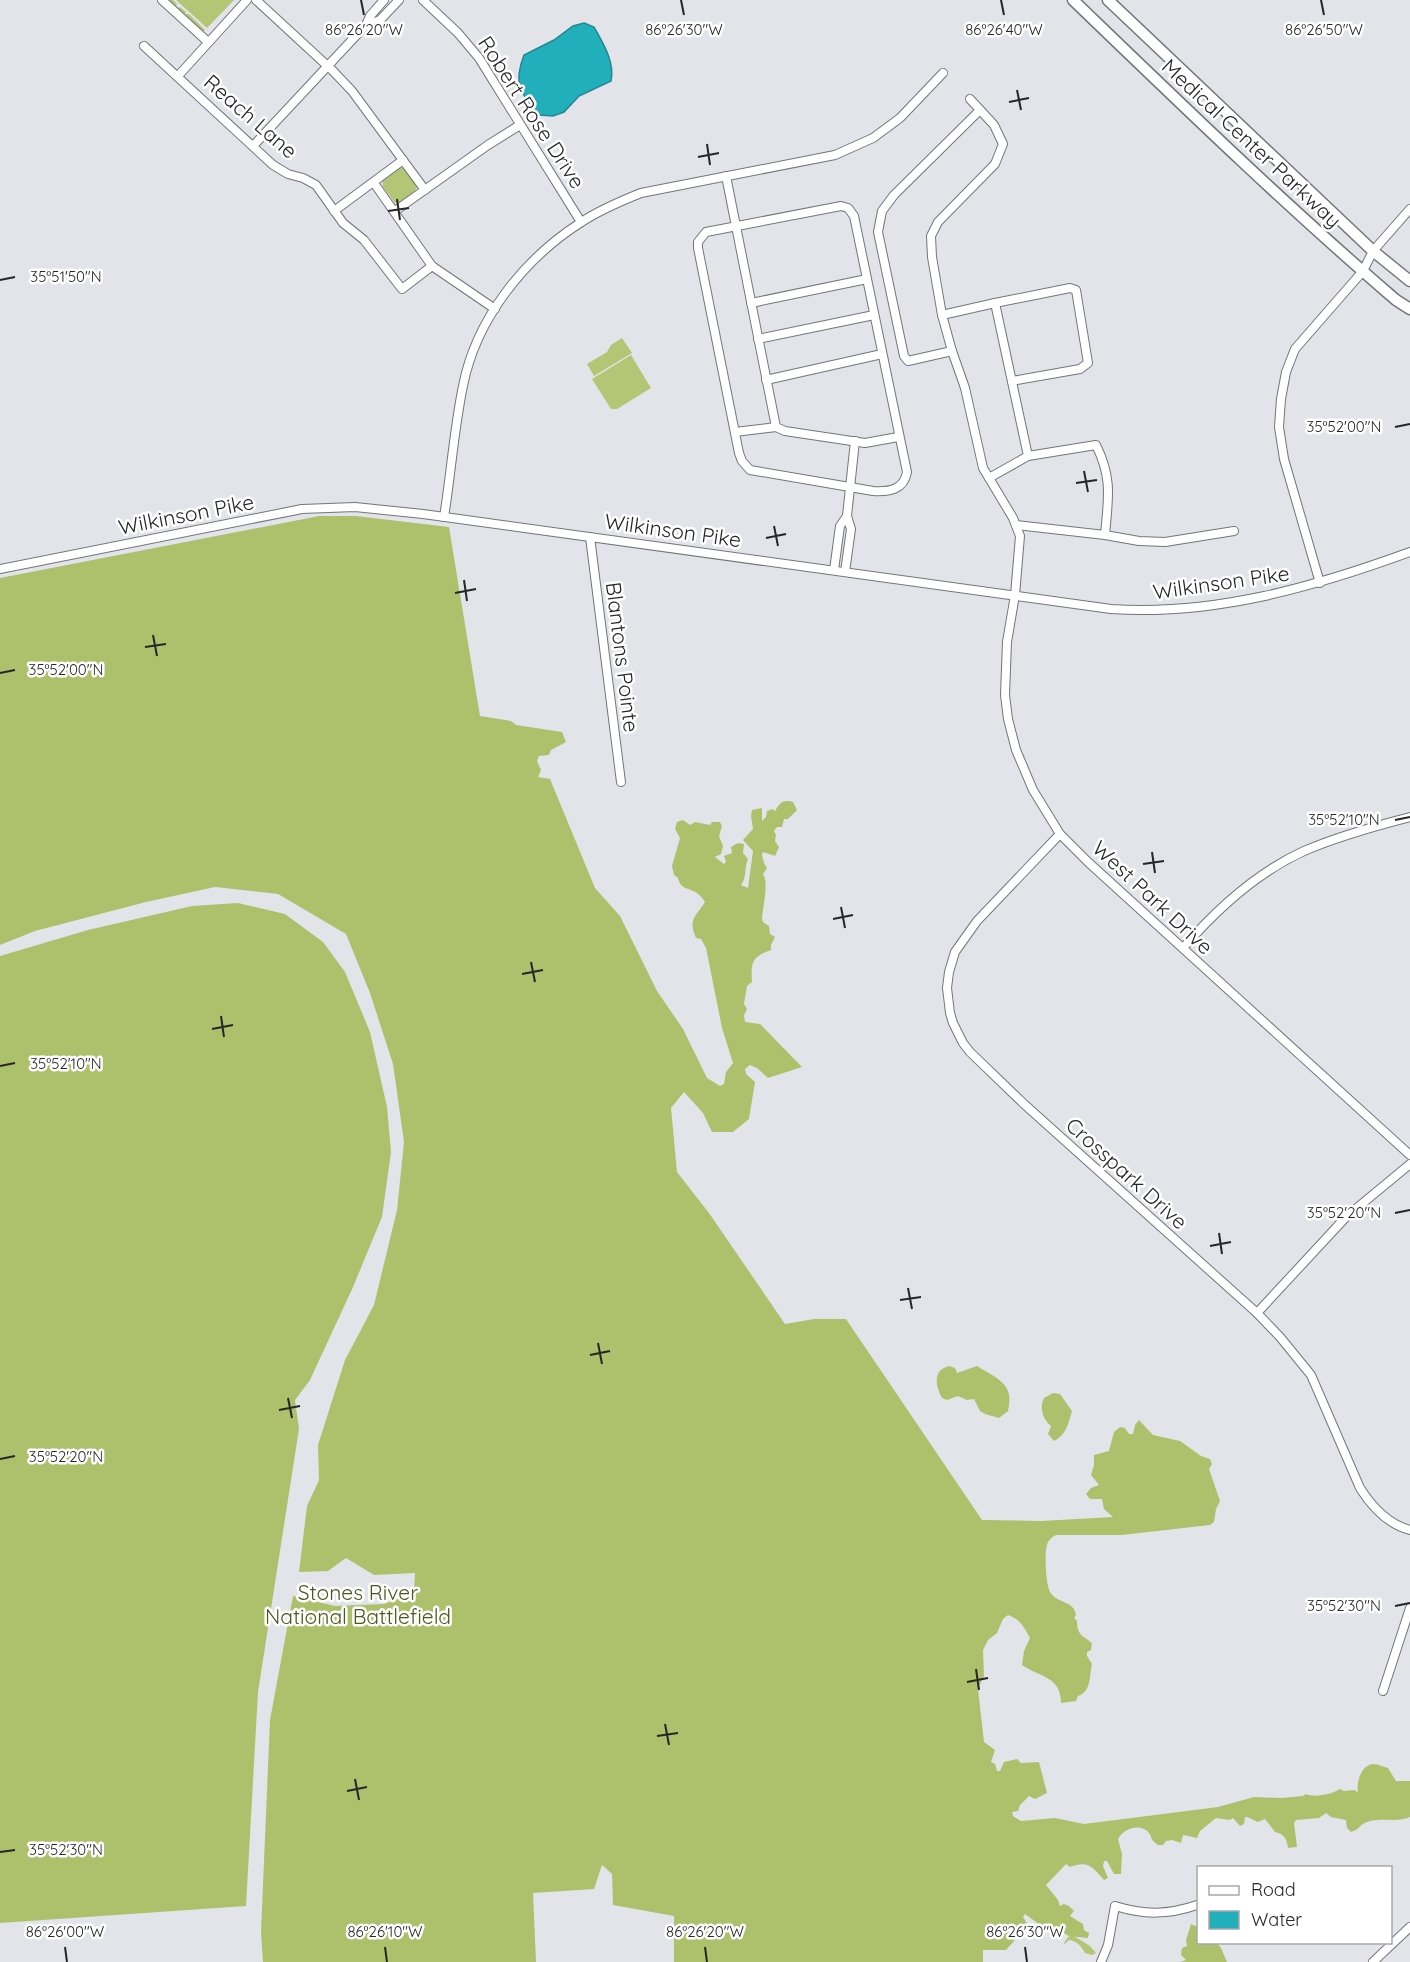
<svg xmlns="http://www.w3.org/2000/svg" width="1410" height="1962" viewBox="0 0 1410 1962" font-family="Quicksand,sans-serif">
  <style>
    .green { fill: #b3c676 }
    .forest { fill: #adc16d }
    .water { fill: #22afbc; stroke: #238690; stroke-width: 1.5 }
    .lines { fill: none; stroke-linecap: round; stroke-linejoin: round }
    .minor-casing { stroke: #74757a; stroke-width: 10 }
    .secondary-casing { stroke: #74757a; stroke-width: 13 }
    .minor { stroke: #fff; stroke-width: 8 }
    .secondary { stroke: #fff; stroke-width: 10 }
    .ticks { fill: none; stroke: #262628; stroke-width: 2 }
    .labels { text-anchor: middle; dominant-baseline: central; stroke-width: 5; stroke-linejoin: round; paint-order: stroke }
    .street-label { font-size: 21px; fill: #262628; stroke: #fff }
    .park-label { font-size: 21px; fill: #4b571b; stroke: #fff }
    .ticks-label { font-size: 15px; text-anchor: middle; fill: #262628; stroke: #fff; stroke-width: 5; stroke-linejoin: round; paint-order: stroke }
  </style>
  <rect width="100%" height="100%" fill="#e3e4e9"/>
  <g class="green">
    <path d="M168,0H173L177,4L176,6L179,8L180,7L186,12L185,14H189L205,30L203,32Z"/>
    <path d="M176,0H234L207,28Z"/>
    <path d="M404,168L417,187C414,194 402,203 395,203L383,187L382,180L399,168Z"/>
    <path d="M622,338L632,353L594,376L587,364L607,352L611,345Z"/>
    <path d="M631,355L651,388L617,409H611L592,379Z"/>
    <path d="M1072,1935L1090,1946L1096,1953L1092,1955L1085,1953C1081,1946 1077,1941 1069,1940L1065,1944L1064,1943L1068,1937Z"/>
  </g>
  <g class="forest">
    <path d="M319,516H356L449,527L480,716L511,721L516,725L562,732L566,742L551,750L549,755L539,756L537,761L541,770L538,777L550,779L595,888L620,916L657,991L683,1029L707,1078L720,1086L724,1084L726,1072L733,1063L722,1028L706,948L701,939L696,938C688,920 695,917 705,902C703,899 701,896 698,894C690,887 681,891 678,878L674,875L672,866L680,838L675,829L677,822L683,820L690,825L695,822L710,825L712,822H720L722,826L719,836L723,846L721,854L715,857L724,864L726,862L724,856L732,853L731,847L738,843L744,844L743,853L748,859C744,868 747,877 741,885L748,888L753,851L743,840L753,829L751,816L752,810L762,808V821L766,817L767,811L772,809L775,811C780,804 781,799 793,802L797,810L788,819H784L782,827H777L774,831L776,835L775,841L779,847L775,856L763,852L762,855L764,863L767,868L763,874C769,882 763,906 762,918L763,922L769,926L770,934L775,937L771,945V950C751,957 751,963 752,982L747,986L744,1004L747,1009L744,1015L745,1022L760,1024L802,1067L768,1078L757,1068L750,1065L745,1069L746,1074L755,1082L749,1119L733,1132H712L703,1113L684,1092L671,1108L677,1172L709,1213L785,1324L814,1319H846L982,1520L1041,1521L1113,1517L1104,1509L1102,1499H1090L1086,1494L1091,1488L1099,1485L1091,1475L1094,1465V1455L1109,1451L1114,1432L1120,1427L1125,1428L1129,1434H1133L1135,1425L1139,1420L1153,1435L1180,1441L1201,1456L1210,1459L1212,1464L1209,1469L1220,1501L1216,1509L1214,1522L1210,1525L1122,1535H1056C1052,1537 1048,1540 1047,1545C1044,1553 1046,1585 1050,1592C1057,1604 1074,1600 1076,1615L1074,1618L1077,1621C1077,1635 1083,1636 1092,1643L1091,1650L1087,1652V1656L1092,1664C1089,1676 1092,1691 1078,1696L1076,1701L1061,1703C1061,1676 1039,1677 1022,1665L1024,1651L1030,1638C1024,1627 1020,1619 1008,1615L1003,1619L997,1633L988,1640L983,1650L984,1676L978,1689L984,1742L995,1750L991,1762L995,1764L997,1771H1000L1004,1762L1017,1759L1021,1763L1039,1762L1047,1793L1035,1799L1029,1796L1020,1805L1018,1811L1012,1812L1013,1816L1021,1821L1055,1818L1084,1824L1218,1807L1254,1797L1281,1798L1303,1796L1306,1794C1315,1798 1332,1794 1340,1789L1344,1791L1354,1790L1358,1792C1356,1783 1361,1765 1373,1764C1378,1764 1384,1767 1388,1768L1396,1781H1410V1817C1396,1823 1382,1817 1367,1822C1360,1824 1359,1830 1351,1832L1347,1828L1346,1820L1331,1817L1326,1813L1319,1818L1296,1820L1294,1823L1297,1847L1288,1848C1287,1839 1284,1834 1275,1832L1265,1819L1258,1822L1247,1817H1245L1244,1824L1240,1826L1233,1818L1230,1820L1216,1818L1200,1831L1197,1838L1183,1835L1181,1843L1172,1840L1166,1841L1163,1845H1158L1152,1840C1149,1822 1125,1825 1118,1839L1122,1854L1121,1874H1114L1107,1861H1104L1103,1866L1108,1878L1104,1880C1092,1867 1089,1860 1070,1867L1066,1864L1046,1885L1058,1900L1060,1906L1064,1904L1069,1906L1074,1911L1070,1916L1083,1924L1084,1930L1089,1933L1088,1938L1069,1936L1057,1929L1047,1930L1025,1914L1023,1917L1028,1925L1026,1932H1016L1014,1934L1015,1940L1006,1950H983V1962H674V1916L613,1905L612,1874L602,1865L594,1889L533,1893L536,1962H263L261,1932L270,1720L293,1596L335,1606L384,1604L414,1593L415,1573L374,1575L346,1558L328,1571L299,1572L307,1506L319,1480L318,1445L345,1360L374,1305L397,1210L404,1142L393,1064L370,993L346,934L278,894L215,887L146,902L35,931L0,945V578Z"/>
    <path d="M238,903L285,914L323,942L345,972L370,1032L387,1107L391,1152L382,1217L353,1287L310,1380L295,1400L299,1429L258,1692L246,1906L0,1923V956L88,930L192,906Z"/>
    <path d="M949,1366L955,1368L957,1373L977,1366C997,1379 1015,1383 1008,1411L999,1418L985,1414L980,1411L974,1399L967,1400L958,1396L947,1400L942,1398C935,1385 933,1370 949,1366Z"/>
    <path d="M1053,1393L1060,1394L1072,1411C1068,1424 1067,1434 1054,1441L1048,1434L1051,1426C1043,1420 1039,1407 1044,1398Z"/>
    <path d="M1191,1924L1198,1927V1942L1217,1943L1221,1948L1227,1962H1180L1186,1960L1181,1955L1182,1948L1187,1946L1186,1940Z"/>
  </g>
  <path class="water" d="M584,23L594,27C603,43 615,62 611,81L579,96L564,112L553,116L540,115C520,94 513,83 524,55L554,40L573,26Z"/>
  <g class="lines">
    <defs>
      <g id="minor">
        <path d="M162,0L208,42"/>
        <path d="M256,0L333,71L352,91L425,190"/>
        <path d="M423,0L458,33L479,58L581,222"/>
        <path d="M366,25L380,20L399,0"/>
        <path d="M144,46L273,165L288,174L303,178L316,185L343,223L364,240L402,289L432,266"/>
        <path d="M178,76L247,0"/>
        <path d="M970,99L994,125L1003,144L995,164L938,222L931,236L932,257L942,315L952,351L965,388L983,468L1013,518L1020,536L1015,595L1007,642L1005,695L1008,719L1016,750L1033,790L1060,834L1088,862L1410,1155"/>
        <path d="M253,146L366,25L370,16L384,0"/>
        <path d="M726,176L776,427L785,431L865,443L898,437"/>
        <path d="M374,183L432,266L495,309"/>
        <path d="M841,206L848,208L854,216L907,472C904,490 889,492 873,491L750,470L742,461L739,453L698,248V242L706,232Z"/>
        <path d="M334,211L403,160"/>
        <path d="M395,211L488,145L520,125"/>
        <path d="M751,303L867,279"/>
        <path d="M995,303L1070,288L1076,290L1088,363L1080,369L1012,381"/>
        <path d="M942,315L995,303L1028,456L989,478"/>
        <path d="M758,339L874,315"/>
        <path d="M952,351L908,361L904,356L878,232L882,211L894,195L980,110"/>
        <path d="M766,380L882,354"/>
        <path d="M735,432L776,427"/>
        <path d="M847,516L855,441"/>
        <path d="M444,517C451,474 454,429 463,386C476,319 524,259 580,223C599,210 621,201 641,193L835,155L873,138L900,118L943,73"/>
        <path d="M1016,525L1105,535C1108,499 1113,479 1096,445L1028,456"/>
        <path d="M1105,535L1139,541L1165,542L1234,531"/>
        <path d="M590,537L621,782"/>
        <path d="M0,569L302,509L355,507L423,514L1111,609C1214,616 1314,587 1410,552"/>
        <path d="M834,570L840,526L847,516L851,529L845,572"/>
        <path d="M1320,583L1284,459L1279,427L1281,399L1286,372L1295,349L1363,271L1373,251L1410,209"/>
        <path d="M1060,834L977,921L955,952L949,972L947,988L950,1013L953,1023L963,1043L970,1052L1024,1104L1257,1313L1280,1337L1311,1375L1360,1488C1372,1507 1387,1524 1410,1530"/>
        <path d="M1183,948C1216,910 1258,872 1304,851C1338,836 1375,826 1410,817"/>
        <path d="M1257,1313L1346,1217L1410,1164"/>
        <path d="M1383,1691L1410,1608"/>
        <path d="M1101,1962L1108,1945L1115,1906C1144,1915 1168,1915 1197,1905"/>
        <path d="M1373,1962L1410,1927"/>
      </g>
      <g id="secondary">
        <path d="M1073,0C1179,102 1284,204 1396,300L1410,309"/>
        <path d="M1108,0L1373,251L1410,281"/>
      </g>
    </defs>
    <use href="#minor" class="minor-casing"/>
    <use href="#secondary" class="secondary-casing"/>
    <use href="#minor" class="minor"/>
    <use href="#secondary" class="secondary"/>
  </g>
  <path class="ticks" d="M361,0L364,15M681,0L684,15M1001,0L1004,15M1321,0L1324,15M1017,90L1021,110M1009,102L1029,98M707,144L710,165M698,157L719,153M397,199L400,220M388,211L409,208M0,280L15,277M1395,427L1410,424M1084,471L1088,492M1076,483L1097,480M774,526L778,546M766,538L786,534M464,580L467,601M455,593L476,589M153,635L157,656M145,647L166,644M0,673L15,670M1395,820L1410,817M1152,852L1155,873M1143,864L1164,861M841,907L845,928M833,919L853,915M531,962L535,982M522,974L543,970M221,1016L224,1037M212,1029L233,1025M0,1066L15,1063M1395,1213L1410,1210M1219,1233L1222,1254M1210,1246L1231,1242M908,1288L912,1309M900,1300L921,1297M598,1343L602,1364M590,1355L610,1351M288,1398L292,1418M279,1410L300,1406M0,1459L15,1456M1395,1606L1410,1603M976,1669L979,1690M967,1682L988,1678M665,1724L669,1745M657,1736L678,1733M355,1779L359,1800M347,1791L367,1787M0,1852L15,1850M65,1947L67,1962M385,1947L387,1962M705,1947L707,1962M1025,1947L1027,1962"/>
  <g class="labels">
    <g class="street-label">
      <text transform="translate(532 112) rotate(57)">Robert Rose Drive</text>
      <text transform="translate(251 116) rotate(41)">Reach Lane</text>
      <text transform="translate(1252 143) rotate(43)">Medical Center Parkway</text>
      <text transform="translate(186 514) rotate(-11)">Wilkinson Pike</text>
      <text transform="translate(673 530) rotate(8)">Wilkinson Pike</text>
      <text transform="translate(1221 582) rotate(-8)">Wilkinson Pike</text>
      <text transform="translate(623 657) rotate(83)">Blantons Pointe</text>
      <text transform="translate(1153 897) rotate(43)">West Park Drive</text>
      <text transform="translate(1127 1173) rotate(42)">Crosspark Drive</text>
    </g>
    <g class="park-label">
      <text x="358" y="1592">Stones River<tspan x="358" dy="24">National Battlefield</tspan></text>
    </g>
  </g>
  <g class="ticks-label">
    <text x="364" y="35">86°26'20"W</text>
    <text x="684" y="35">86°26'30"W</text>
    <text x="1004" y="35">86°26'40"W</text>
    <text x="1324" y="35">86°26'50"W</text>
    <text x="66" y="282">35°51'50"N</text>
    <text x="1344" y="432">35°52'00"N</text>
    <text x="66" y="675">35°52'00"N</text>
    <text x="1344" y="825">35°52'10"N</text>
    <text x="66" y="1069">35°52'10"N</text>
    <text x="1344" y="1218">35°52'20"N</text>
    <text x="66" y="1462">35°52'20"N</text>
    <text x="1344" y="1611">35°52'30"N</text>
    <text x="66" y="1855">35°52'30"N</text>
    <text x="65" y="1937">86°26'00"W</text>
    <text x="385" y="1937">86°26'10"W</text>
    <text x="705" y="1937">86°26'20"W</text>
    <text x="1025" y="1937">86°26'30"W</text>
  </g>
  <rect x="1197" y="1866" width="195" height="78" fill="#ffffff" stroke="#a8a8a9" stroke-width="1.5"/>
  <rect x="1209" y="1886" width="30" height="9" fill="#ffffff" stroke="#a8a8a9" stroke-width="1.5"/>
  <text x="1251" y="1896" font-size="18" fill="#262628">Road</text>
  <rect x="1209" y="1911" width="30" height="18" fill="#22afbc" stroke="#a8a8a9" stroke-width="1.5"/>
  <text x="1251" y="1926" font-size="18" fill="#262628">Water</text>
</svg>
